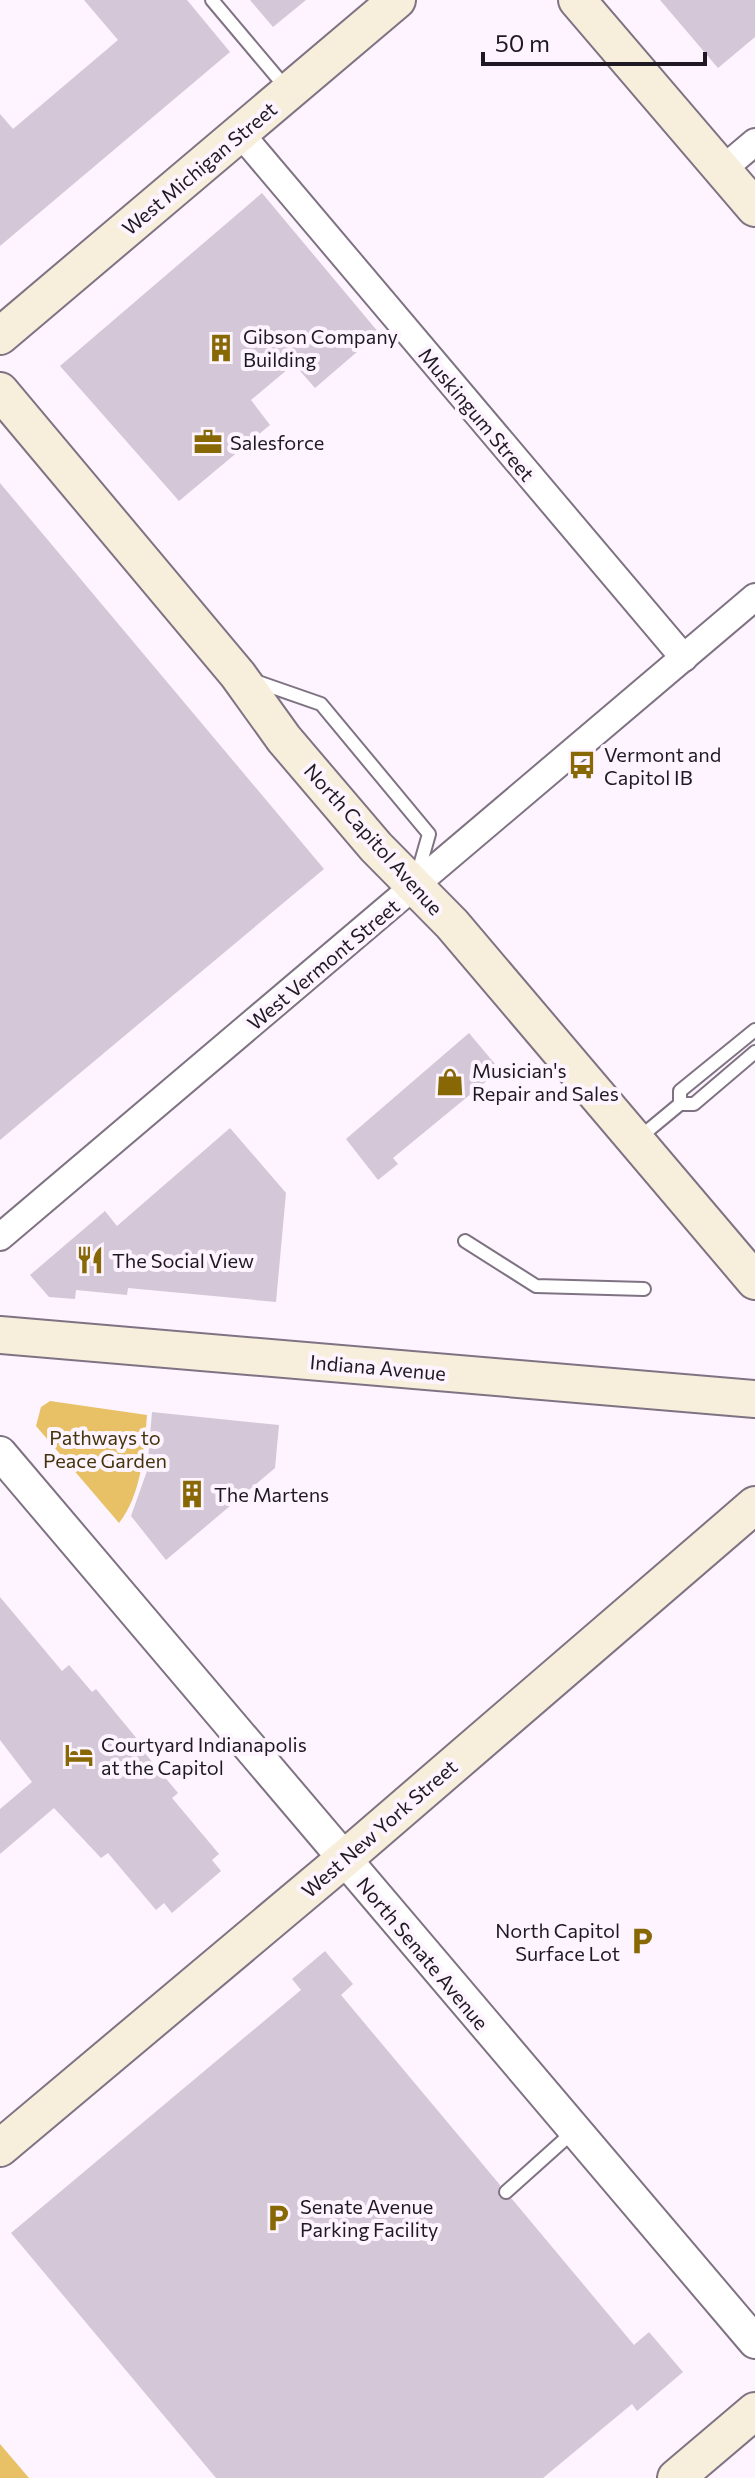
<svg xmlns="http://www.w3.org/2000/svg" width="755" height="2478" viewBox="0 0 755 2478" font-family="Commissioner,sans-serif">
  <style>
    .green { fill: #e8c166 }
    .building { fill: #d4c7d8 }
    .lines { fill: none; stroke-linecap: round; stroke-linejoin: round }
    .service-casing { stroke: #7f7383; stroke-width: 16 }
    .minor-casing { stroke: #7f7383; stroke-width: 30 }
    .tertiary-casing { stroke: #7f7383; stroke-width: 36 }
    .secondary-casing { stroke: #7f7383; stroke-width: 40 }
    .service { stroke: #fff; stroke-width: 12 }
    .minor { stroke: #fff; stroke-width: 26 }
    .tertiary { stroke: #fff; stroke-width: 32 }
    .secondary { stroke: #f7eedb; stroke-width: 36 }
    .labels { text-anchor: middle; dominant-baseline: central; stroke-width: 8; stroke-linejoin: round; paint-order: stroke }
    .street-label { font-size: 20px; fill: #1f1a21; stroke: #fdf4ff }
    .poi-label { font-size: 20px; fill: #1f1a21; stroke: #fdf4ff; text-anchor: start }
    .park-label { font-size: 20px; fill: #453409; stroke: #fdf4ff }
  </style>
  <rect width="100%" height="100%" fill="#fdf4ff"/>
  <g class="green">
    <path d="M50,1401L147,1415C144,1451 142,1494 119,1523L36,1426L41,1407Z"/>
    <path d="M0,2444L29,2478H0Z"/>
  </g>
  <g class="building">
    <path d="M84,0H187L230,52L0,246V114L13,129L118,40Z"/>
    <path d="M250,0H306L273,27Z"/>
    <path d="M660,0H755V37L718,68Z"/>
    <path d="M262,193L379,333L315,388L294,364L251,400L270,425L179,501L60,366Z"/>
    <path d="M0,483L324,869L0,1140Z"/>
    <path d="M469,1033L500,1070L393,1158L398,1164L378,1180L346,1139Z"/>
    <path d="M230,1128L286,1193L276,1302L128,1288L127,1295L76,1290L75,1299L49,1297L30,1275L105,1211L117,1226Z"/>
    <path d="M152,1412L279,1425L275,1468L166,1560L131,1516L147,1471Z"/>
    <path d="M0,1597L62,1671L69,1665L92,1692L96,1689L147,1751L144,1752L178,1793L172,1798L219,1854L212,1860L221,1871L172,1913L164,1903L156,1910L108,1853L101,1858L54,1808L0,1854V1809L32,1782L0,1740Z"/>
    <path d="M325,1951L353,1984L341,1995L500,2185L499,2197L512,2199L634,2345L649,2332L683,2372L637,2411L632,2404L543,2478H216L11,2233L301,1990L292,1979Z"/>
  </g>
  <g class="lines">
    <defs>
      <g id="service">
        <path d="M212,0L287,89"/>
        <path d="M252,680L321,704L429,834L417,876"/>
        <path d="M680,1104V1091L755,1030"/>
        <path d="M639,1138L680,1104H694L755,1052"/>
        <path d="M465,1241L536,1286L644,1289"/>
        <path d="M506,2192L574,2131"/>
      </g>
      <g id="minor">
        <path d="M240,133L684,658"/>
        <path d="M723,169L755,142"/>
        <path d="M0,1237L755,597"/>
      </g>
      <path id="tertiary" d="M0,1453L755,2342"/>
      <g id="secondary">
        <path d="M577,0L755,208"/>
        <path d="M0,336L397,0"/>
        <path d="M0,391L238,675L284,739L376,847L452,924L755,1281"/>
        <path d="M0,1335L755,1399"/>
        <path d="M0,2148L343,1860L755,1505"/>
        <path d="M676,2478L755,2411"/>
      </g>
    </defs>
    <use href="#service" class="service-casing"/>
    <use href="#minor" class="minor-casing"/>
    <use href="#tertiary" class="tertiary-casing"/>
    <use href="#secondary" class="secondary-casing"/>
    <use href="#service" class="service"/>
    <use href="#minor" class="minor"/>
    <use href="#tertiary" class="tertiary"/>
    <use href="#secondary" class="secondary"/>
  </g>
  <defs>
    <symbol id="building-bare" viewBox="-9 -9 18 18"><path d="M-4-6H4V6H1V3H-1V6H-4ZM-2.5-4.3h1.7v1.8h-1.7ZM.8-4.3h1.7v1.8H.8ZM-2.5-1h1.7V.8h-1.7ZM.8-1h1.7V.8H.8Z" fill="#886804" stroke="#fdf4ff" stroke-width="2.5" paint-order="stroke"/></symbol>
    <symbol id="office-bare" viewBox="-9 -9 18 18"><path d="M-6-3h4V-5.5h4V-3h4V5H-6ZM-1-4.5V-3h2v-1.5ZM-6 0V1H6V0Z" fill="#886804" stroke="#fdf4ff" stroke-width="2.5" paint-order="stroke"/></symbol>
    <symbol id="bus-bare" viewBox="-9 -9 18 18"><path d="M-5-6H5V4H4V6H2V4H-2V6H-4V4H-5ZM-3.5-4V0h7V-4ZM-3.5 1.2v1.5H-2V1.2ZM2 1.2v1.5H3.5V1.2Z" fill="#886804" stroke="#fdf4ff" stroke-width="2.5" paint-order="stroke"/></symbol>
    <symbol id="shop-bare" viewBox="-9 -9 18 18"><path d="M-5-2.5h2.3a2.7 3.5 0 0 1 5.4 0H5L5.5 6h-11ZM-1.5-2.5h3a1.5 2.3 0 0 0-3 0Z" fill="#886804" stroke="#fdf4ff" stroke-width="2.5" paint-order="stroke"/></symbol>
    <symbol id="restaurant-bare" viewBox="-9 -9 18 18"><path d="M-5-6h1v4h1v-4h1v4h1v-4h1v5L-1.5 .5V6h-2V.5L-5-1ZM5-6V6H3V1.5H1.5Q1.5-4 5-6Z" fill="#886804" stroke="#fdf4ff" stroke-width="2.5" paint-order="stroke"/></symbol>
    <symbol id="hotel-bare" viewBox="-9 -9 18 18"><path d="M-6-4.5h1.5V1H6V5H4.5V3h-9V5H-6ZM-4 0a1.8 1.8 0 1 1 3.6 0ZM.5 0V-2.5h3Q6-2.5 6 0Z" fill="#886804" stroke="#fdf4ff" stroke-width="2.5" paint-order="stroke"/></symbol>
    <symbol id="parking-bare" viewBox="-9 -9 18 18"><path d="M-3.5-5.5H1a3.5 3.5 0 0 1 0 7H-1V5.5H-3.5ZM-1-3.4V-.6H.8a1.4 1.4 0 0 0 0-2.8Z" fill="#886804" stroke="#fdf4ff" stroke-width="2.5" paint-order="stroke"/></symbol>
  </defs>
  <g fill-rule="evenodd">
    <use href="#building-bare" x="201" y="328" width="40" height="40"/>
    <use href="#office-bare" x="188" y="422" width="40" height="40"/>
    <use href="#bus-bare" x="562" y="745" width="40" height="40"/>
    <use href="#shop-bare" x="430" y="1062" width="40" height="40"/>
    <use href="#restaurant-bare" x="70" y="1240" width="40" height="40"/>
    <use href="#building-bare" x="172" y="1474" width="40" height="40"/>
    <use href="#hotel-bare" x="59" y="1735" width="40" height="40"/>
    <use href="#parking-bare" x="622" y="1921" width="40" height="40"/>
    <use href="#parking-bare" x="258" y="2198" width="40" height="40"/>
  </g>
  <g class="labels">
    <g class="street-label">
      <text transform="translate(199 168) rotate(-40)">West Michigan Street</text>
      <text transform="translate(477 414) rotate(50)">Muskingum Street</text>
      <text transform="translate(374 839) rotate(48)">North Capitol Avenue</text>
      <text transform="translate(323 964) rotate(-40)">West Vermont Street</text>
      <text transform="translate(378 1367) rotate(5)">Indiana Avenue</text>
      <text transform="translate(379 1828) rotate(-41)">West New York Street</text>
      <text transform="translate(423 1953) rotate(50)">North Senate Avenue</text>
    </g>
    <g class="poi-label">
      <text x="243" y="336">Gibson Company<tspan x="243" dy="23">Building</tspan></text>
      <text x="230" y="442">Salesforce</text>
      <text x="604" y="754">Vermont and<tspan x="604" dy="23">Capitol IB</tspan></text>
      <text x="472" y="1070">Musician's<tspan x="472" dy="23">Repair and Sales</tspan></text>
      <text x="112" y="1260">The Social View</text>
      <text x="214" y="1494">The Martens</text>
      <text x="101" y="1744">Courtyard Indianapolis<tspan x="101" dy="23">at the Capitol</tspan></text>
      <text x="620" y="1930" text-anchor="end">North Capitol<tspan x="620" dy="23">Surface Lot</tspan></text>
      <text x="300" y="2206">Senate Avenue<tspan x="300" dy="23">Parking Facility</tspan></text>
    </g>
    <g class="park-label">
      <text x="105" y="1437">Pathways to<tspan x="105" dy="23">Peace Garden</tspan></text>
    </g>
  </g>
  <path d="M483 52v12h222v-12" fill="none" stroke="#1f1a21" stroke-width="4"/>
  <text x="495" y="52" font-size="24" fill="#1f1a21" stroke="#fdf4ff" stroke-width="6" paint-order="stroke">50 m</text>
</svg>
